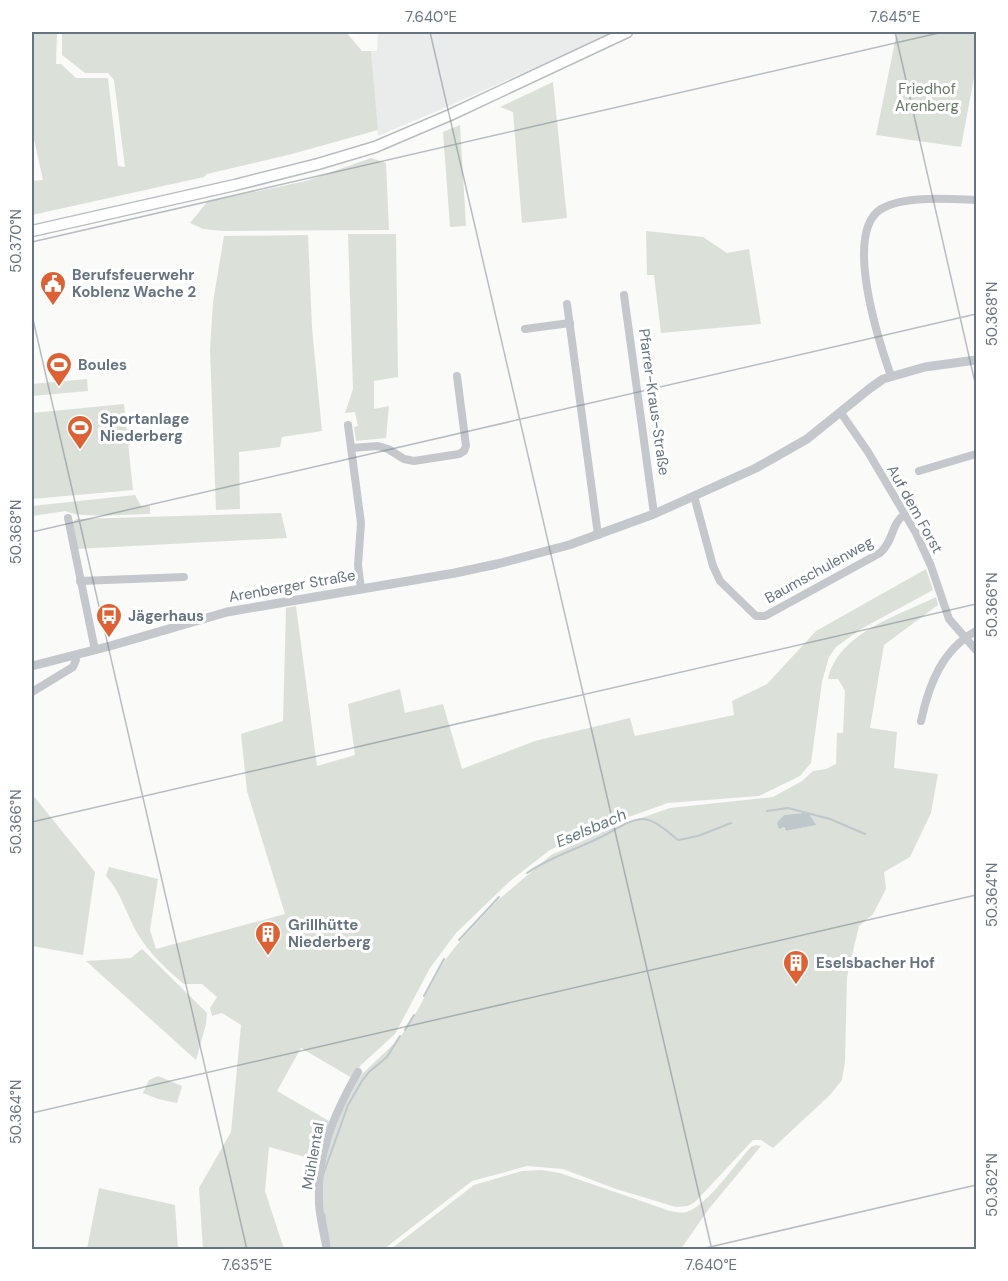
<svg xmlns="http://www.w3.org/2000/svg" width="1008" height="1281" viewBox="0 0 1008 1281" font-family="'DM Sans',sans-serif">
  <style>
    .built { fill: #eaeceb }
    .green { fill: #dbe1d9; fill-rule: evenodd }
    .water { fill: #bec7cc }
    .lines { fill: none; stroke-linecap: round; stroke-linejoin: round }
    .stream { stroke: #bec7cc; stroke-width: 2 }
    .secondary-casing { stroke: #b8bdc1; stroke-width: 13 }
    .minor { stroke: #c4c7cb; stroke-width: 8 }
    .tertiary { stroke: #c4c7cb; stroke-width: 9 }
    .secondary { stroke: #fff; stroke-width: 10 }
    .ticks { fill: none; stroke: #667481; stroke-width: 1.5; stroke-opacity: 0.45 }
    .labels { text-anchor: middle; dominant-baseline: central; stroke-width: 6; stroke-linejoin: round; paint-order: stroke }
    .park-label { font-size: 15px; fill: #677a65; stroke: #fff }
    .poi-label { font-size: 15px; font-weight: bold; fill: #667481; stroke: #fff; text-anchor: start }
    .street-label { font-size: 15px; fill: #667481; stroke: #fff }
    .water-label { font-size: 16px; font-style: italic; fill: #667982; stroke: #fff }
    .neatline { fill: none; stroke: #667481; stroke-width: 2 }
    .ticks-label { font-size: 15px; text-anchor: middle; fill: #667481 }
  </style>
  <rect width="100%" height="100%" fill="#fafaf8"/>
  <path class="built" d="M378,32H615L449,106L378,136L371,51H377Z"/>
  <g class="green">
    <path d="M62,32H346L362,51H371L378,130L292,154L207,174L204,177L32,215V181L43,180L32,130V34H57L56,64H61L76,78H108L118,166L125,167L114,80L108,73H85L62,55Z"/>
    <path d="M897,32H976V67L961,147L876,135Z"/>
    <path d="M553,82L567,218L522,223L513,112L500,107Z"/>
    <path d="M460,125L466,226L450,227L443,132Z"/>
    <path d="M371,158L386,163L389,230L223,231L203,229L190,223L207,202L306,181Z"/>
    <path d="M646,231L703,237L727,253L749,249L761,324L661,333L654,275H647Z"/>
    <path d="M348,234H396L398,377L374,381V409L389,406L386,438L356,441L354,427L358,426L355,412L345,413L353,389Z"/>
    <path d="M308,235L312,328L322,431L282,437L280,447L239,452L240,509L216,510L210,350L213,302L224,236Z"/>
    <path d="M87,379L88,391L32,396V384Z"/>
    <path d="M124,404L133,490L32,499V413Z"/>
    <path d="M135,495L141,506H150V514C134,514 77,519 66,511L32,516V506Z"/>
    <path d="M281,513L287,538L76,549L72,523L76,519Z"/>
    <path d="M926,569L933,590L861,629L836,647L829,657L822,682L811,763L800,776L759,796L668,803L589,831L550,850L510,881L456,933L430,968L395,1034L361,1065L352,1078L301,1048L277,1091L329,1121L320,1161L269,1147L265,1191L284,1249H203L199,1188L231,1132L241,1025L222,1013L212,1016L210,1008L217,997L202,984H184C167,970 149,953 137,933C126,914 121,892 106,876L109,867L158,879L150,930L156,949L285,914L247,791L241,734L283,721L286,608L296,606L317,766L355,755L348,704L400,689L405,713L443,704L462,769L535,741L630,718L635,736L734,715L732,701L767,684L816,631Z"/>
    <path d="M936,597L938,605L884,645L870,728L897,732L894,768L938,774L931,813L910,857L884,872L886,889L873,914L859,926L847,977L845,1062L842,1080L830,1095L773,1148L761,1140H753L695,1202L688,1206L676,1207L616,1189L563,1169L527,1166L472,1181L384,1249L330,1250L321,1213V1178L333,1127L361,1075L398,1040L412,1020L445,960L460,941L497,901L551,855L612,828L670,808L773,797L802,781L813,771L826,769L836,764L837,733H843L845,691L838,679H828C839,632 898,616 936,597ZM803,813L809,814L815,825L786,831L780,821L784,815Z"/>
    <path d="M32,794L95,872L83,955L32,946Z"/>
    <path d="M142,949L207,1013L206,1024L196,1060L86,961L131,958Z"/>
    <path d="M158,1076L182,1086L177,1103L158,1099L143,1093L149,1080Z"/>
    <path d="M756,1145L761,1146L708,1210L681,1249H391L474,1185L522,1171L542,1170L560,1173L670,1211C677,1212 683,1214 689,1211C708,1204 736,1163 751,1147Z"/>
    <path d="M99,1188L175,1205L178,1249H87Z"/>
  </g>
  <path class="water" d="M803,813L809,814L816,825L786,831L784,827L779,829L777,823L784,815Z"/>
  <g class="lines">
    <g class="stream">
      <path d="M767,811L788,808L830,819L865,834"/>
      <path d="M527,873C550,857 575,850 599,838C613,832 627,820 642,819C655,819 669,833 678,840L698,836L731,823"/>
      <path d="M459,940L499,897"/>
      <path d="M424,996L444,959"/>
      <path d="M405,1030L414,1015"/>
      <path d="M323,1175L348,1105L362,1081L369,1072L387,1057L400,1036"/>
      <path d="M324,1214L329,1243"/>
    </g>
    <defs>
      <path id="secondary" d="M32,231L235,185L318,164L375,147L450,115L627,32"/>
    </defs>
    <use href="#secondary" class="secondary-casing"/>
    <g class="minor">
      <path d="M624,295L654,514"/>
      <path d="M567,304L598,535"/>
      <path d="M525,329L570,323"/>
      <path d="M891,376C879,342 843,233 881,209C904,195 950,199 976,200"/>
      <path d="M841,413L868,452L916,533L931,566L949,619L976,650"/>
      <path d="M348,425L361,523L358,565L361,589"/>
      <path d="M351,448L378,446L388,449L404,459L414,461L459,454L464,451L466,446L457,376"/>
      <path d="M919,471L976,454"/>
      <path d="M694,496L713,566L720,581L756,616H765L880,553C894,541 891,523 905,514"/>
      <path d="M68,518L95,650"/>
      <path d="M80,581L184,577"/>
      <path d="M32,692L73,667L76,660L74,655"/>
      <path d="M921,721C929,684 942,650 976,631"/>
      <path d="M327,1250C324,1235 320,1219 319,1204C316,1155 334,1114 358,1072"/>
    </g>
    <path class="tertiary" d="M32,666L110,646L227,612L455,573L497,564L569,545L654,514L756,468L807,439L869,389L883,379L925,367L976,360"/>
    <use href="#secondary" class="secondary"/>
  </g>
  <path class="ticks" d="M430,32L712,1250M895,32L976,387M32,242L943,32M32,315L247,1250M32,532L976,314M32,822L976,604M32,1113L976,895M697,1250L976,1185"/>
  <defs>
    <symbol id="civic-pin" viewBox="-11 -11 22 30"><path d="M0 17L-7.5 6A9.5 9.5 0 1 1 7.5 6Z" fill="#dc6235" stroke="#fff"/><path d="M-.6-6.5H3V-4.5H.6V-3L4-1V1h2V6H-6V1h2V-1L-.6-3ZM-1.2 2.5V6h2.4V2.5Z" fill="#fff"/></symbol>
    <symbol id="stadium-pin" viewBox="-11 -11 22 30"><path d="M0 17L-7.5 6A9.5 9.5 0 1 1 7.5 6Z" fill="#dc6235" stroke="#fff"/><path d="M0-5a6.5 5 0 1 0 0 10a6.5 5 0 1 0 0-10ZM-3.5-1.8h7v3.6h-7Z" fill="#fff"/></symbol>
    <symbol id="bus-pin" viewBox="-11 -11 22 30"><path d="M0 17L-7.5 6A9.5 9.5 0 1 1 7.5 6Z" fill="#dc6235" stroke="#fff"/><path d="M-5-6H5V4H4V6H2V4H-2V6H-4V4H-5ZM-3.5-4V0h7V-4ZM-3.5 1.2v1.5H-2V1.2ZM2 1.2v1.5H3.5V1.2Z" fill="#fff"/></symbol>
    <symbol id="building-pin" viewBox="-11 -11 22 30"><path d="M0 17L-7.5 6A9.5 9.5 0 1 1 7.5 6Z" fill="#dc6235" stroke="#fff"/><path d="M-4-6H4V6H1V3H-1V6H-4ZM-2.5-4.3h1.7v1.8h-1.7ZM.8-4.3h1.7v1.8H.8ZM-2.5-1h1.7V.8h-1.7ZM.8-1h1.7V.8H.8Z" fill="#fff"/></symbol>
  </defs>
  <g fill-rule="evenodd">
    <use href="#civic-pin" x="38" y="269" width="30" height="40"/>
    <use href="#stadium-pin" x="44" y="350" width="30" height="40"/>
    <use href="#stadium-pin" x="65" y="413" width="30" height="40"/>
    <use href="#bus-pin" x="94" y="601" width="30" height="40"/>
    <use href="#building-pin" x="253" y="919" width="30" height="40"/>
    <use href="#building-pin" x="781" y="948" width="30" height="40"/>
  </g>
  <g class="labels">
    <g class="park-label">
      <text x="927" y="89">Friedhof<tspan x="927" dy="17">Arenberg</tspan></text>
    </g>
    <g class="poi-label">
      <text x="72" y="275">Berufsfeuerwehr<tspan x="72" dy="17">Koblenz Wache 2</tspan></text>
      <text x="78" y="365">Boules</text>
      <text x="100" y="419">Sportanlage<tspan x="100" dy="17">Niederberg</tspan></text>
      <text x="128" y="616">Jägerhaus</text>
      <text x="288" y="925">Grillhütte<tspan x="288" dy="17">Niederberg</tspan></text>
      <text x="816" y="963">Eselsbacher Hof</text>
    </g>
    <g class="street-label">
      <text transform="translate(654 402) rotate(82)">Pfarrer-Kraus-Straße</text>
      <text transform="translate(915 509) rotate(61)">Auf dem Forst</text>
      <text transform="translate(819 570) rotate(-29)">Baumschulenweg</text>
      <text transform="translate(292 586) rotate(-10)">Arenberger Straße</text>
      <text transform="translate(313 1156) rotate(-80)">Mühlental</text>
    </g>
    <g class="water-label">
      <text transform="translate(591 828) rotate(-23)">Eselsbach</text>
    </g>
  </g>
  <rect width="1008" height="1281" fill="none" stroke="#ffffff" stroke-width="66"/>
  <rect x="33" y="33" width="942" height="1215" class="neatline"/>
  <g class="ticks-label">
    <text x="431" y="22">7.640°E</text>
    <text x="895" y="22">7.645°E</text>
    <text transform="translate(16 241) rotate(-90)" y="5">50.370°N</text>
    <text transform="translate(992 314) rotate(-90)" y="5">50.368°N</text>
    <text transform="translate(16 532) rotate(-90)" y="5">50.368°N</text>
    <text transform="translate(992 605) rotate(-90)" y="5">50.366°N</text>
    <text transform="translate(16 822) rotate(-90)" y="5">50.366°N</text>
    <text transform="translate(992 895) rotate(-90)" y="5">50.364°N</text>
    <text transform="translate(16 1112) rotate(-90)" y="5">50.364°N</text>
    <text transform="translate(992 1185) rotate(-90)" y="5">50.362°N</text>
    <text x="247" y="1270">7.635°E</text>
    <text x="711" y="1270">7.640°E</text>
  </g>
</svg>
